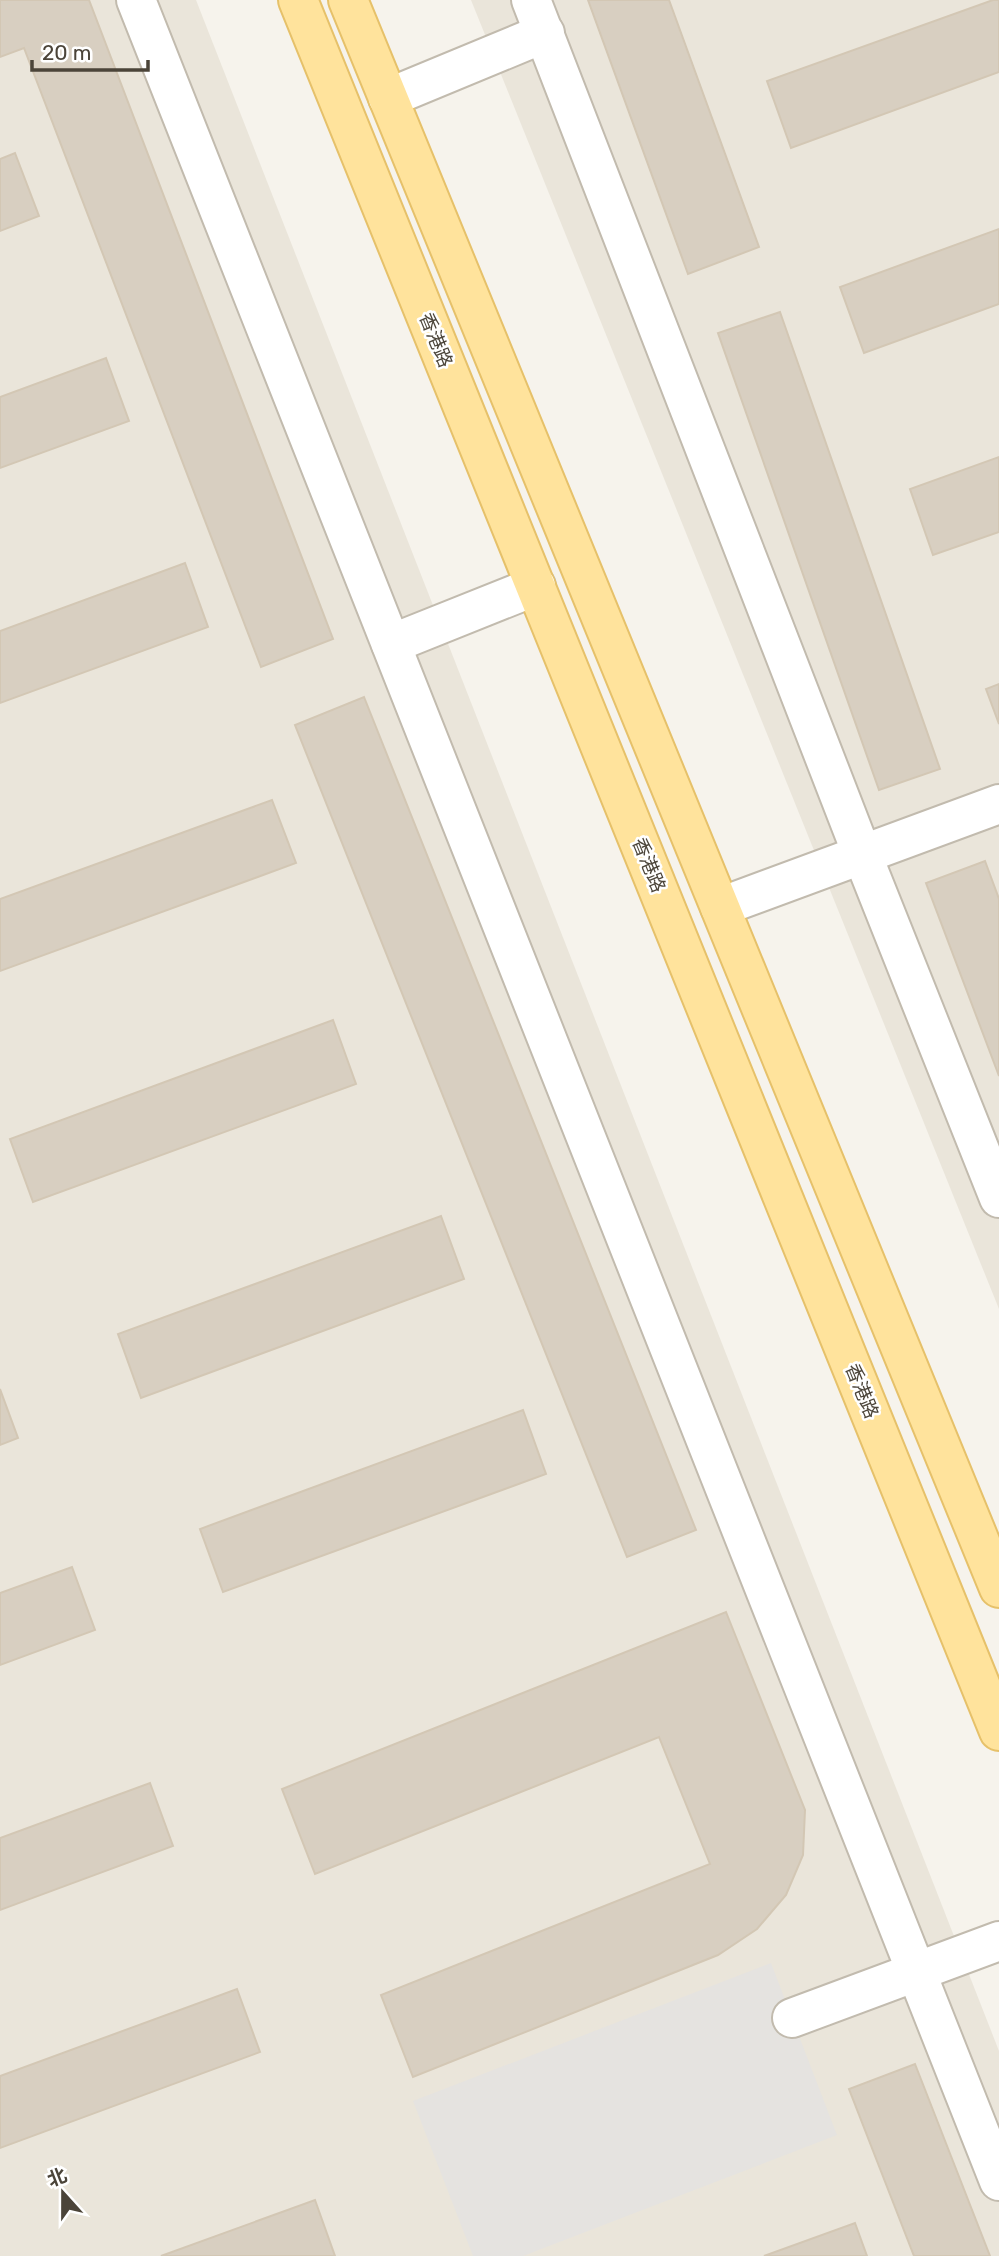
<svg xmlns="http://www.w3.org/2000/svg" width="999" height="2256" viewBox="0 0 999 2256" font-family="Rubik,'Noto Sans SC',sans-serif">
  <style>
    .residential { fill: #eae5da }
    .parking { fill: #e5e3e0 }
    .building { fill: #d8cfc1; stroke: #d3c7b4; stroke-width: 2 }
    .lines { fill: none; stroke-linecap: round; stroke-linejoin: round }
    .minor-casing { stroke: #c2bbae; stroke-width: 42 }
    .major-casing { stroke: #e6c16a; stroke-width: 42 }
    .minor { stroke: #fff; stroke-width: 38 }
    .major { stroke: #ffe39c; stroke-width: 38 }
    .labels { text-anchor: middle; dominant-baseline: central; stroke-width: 5; stroke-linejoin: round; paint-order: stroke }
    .street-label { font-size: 19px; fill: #4b4439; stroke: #fff }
  </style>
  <rect width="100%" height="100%" fill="#f6f3ec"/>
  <g class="residential">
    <path d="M0,0H196L999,2051V2256H0Z"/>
    <path d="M471,0H999V1309Z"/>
  </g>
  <path class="parking" d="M771,1963L837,2135L523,2256H473L413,2101Z"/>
  <g class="building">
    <path d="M0,0H89L333,639L261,667L24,48L0,57Z"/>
    <path d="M588,0H669L759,247L688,274Z"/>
    <path d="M993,0H999V72L791,148L767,81Z"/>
    <path d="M15,153L39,216L0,231V159Z"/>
    <path d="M999,229V304L864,353L840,287Z"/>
    <path d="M780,312L940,769L879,790L718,333Z"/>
    <path d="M106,358L129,421L0,468V397Z"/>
    <path d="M999,457V532L933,555L910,489Z"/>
    <path d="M185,563L208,627L0,703V631Z"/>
    <path d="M999,684V724L986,689Z"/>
    <path d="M364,697L696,1530L627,1557L295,725Z"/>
    <path d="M272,800L296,863L0,971V899Z"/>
    <path d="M985,861L999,899V1076L926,883Z"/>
    <path d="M333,1020L356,1084L33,1202L10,1139Z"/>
    <path d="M441,1216L464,1279L141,1398L118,1334Z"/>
    <path d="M0,1389L18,1438L0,1445Z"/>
    <path d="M523,1410L546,1474L223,1592L200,1529Z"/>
    <path d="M72,1567L95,1630L0,1665V1593Z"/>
    <path d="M726,1612L805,1810L803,1855L786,1895L757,1929L718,1955L413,2077L381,1995L710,1864L659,1737L315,1874L282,1789Z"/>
    <path d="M150,1783L173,1846L0,1910V1838Z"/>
    <path d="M237,1989L260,2052L0,2148V2076Z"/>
    <path d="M915,2064L990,2256H914L849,2089Z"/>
    <path d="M315,2200L335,2256H161Z"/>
    <path d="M855,2223L867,2256H764Z"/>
  </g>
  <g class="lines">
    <defs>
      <g id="minor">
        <path d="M136,0L999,2181"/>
        <path d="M531,0L862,854L999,1198"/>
        <path d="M388,98L545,33"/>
        <path d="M391,644L536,586"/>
        <path d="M720,907L999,804"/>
        <path d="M792,2018L999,1941"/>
      </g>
      <g id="major">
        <path d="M298,0L999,1731"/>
        <path d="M348,0L999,1588"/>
      </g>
    </defs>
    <use href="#minor" class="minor-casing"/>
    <use href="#major" class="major-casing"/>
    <use href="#minor" class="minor"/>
    <use href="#major" class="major"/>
  </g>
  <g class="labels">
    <g class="street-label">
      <text transform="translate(436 340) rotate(68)">香港路</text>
      <text transform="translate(649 865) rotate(68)">香港路</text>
      <text transform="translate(862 1391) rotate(68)">香港路</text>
    </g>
  </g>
  <g transform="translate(63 2193) rotate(339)" stroke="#ffffff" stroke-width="5" paint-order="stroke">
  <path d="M0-5L12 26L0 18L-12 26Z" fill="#4b4439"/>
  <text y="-10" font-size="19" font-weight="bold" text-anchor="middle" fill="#4b4439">北</text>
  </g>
  <path d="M32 60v10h116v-10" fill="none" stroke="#4b4439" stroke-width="3.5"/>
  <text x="42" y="60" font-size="21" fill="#4b4439" stroke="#ffffff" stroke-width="5" paint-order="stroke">20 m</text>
</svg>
